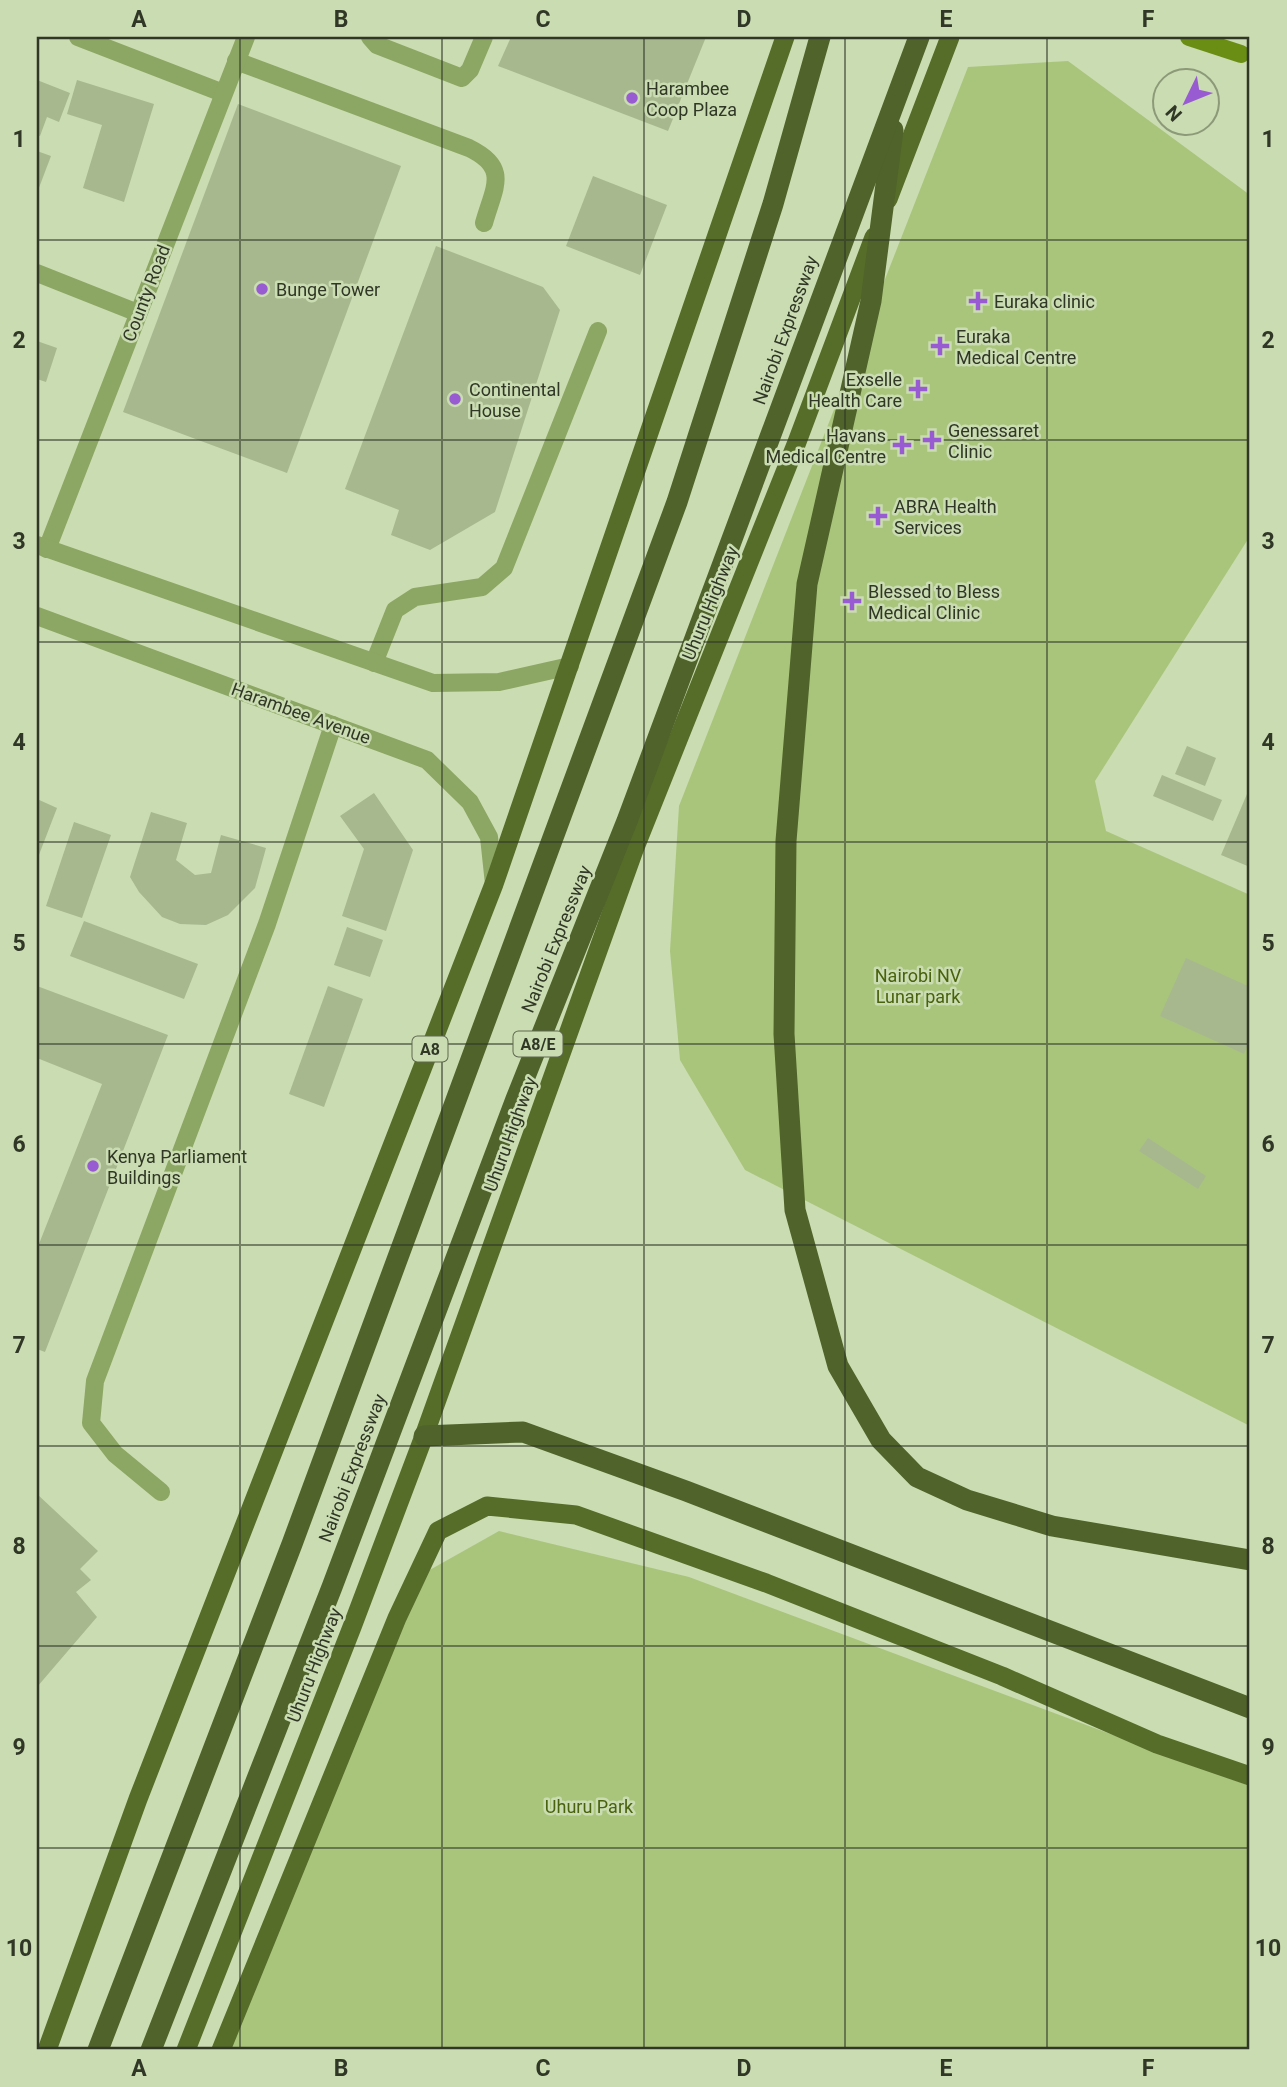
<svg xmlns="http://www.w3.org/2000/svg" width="1287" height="2087" viewBox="0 0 1287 2087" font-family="Roboto,sans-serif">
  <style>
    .green { fill: #a9c57c }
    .building { fill: #a7b88f }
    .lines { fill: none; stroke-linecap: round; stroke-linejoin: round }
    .service { stroke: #8ca663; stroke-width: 18 }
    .minor { stroke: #8ca663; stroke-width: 18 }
    .tertiary { stroke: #8ca663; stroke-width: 18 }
    .secondary { stroke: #6a8e13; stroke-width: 18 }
    .trunk { stroke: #566c29; stroke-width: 19 }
    .motorway { stroke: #4f632a; stroke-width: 21 }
    .grid { fill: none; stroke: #303726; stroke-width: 2; stroke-opacity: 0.55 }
    .poi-dot { fill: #995bd2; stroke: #cadcb1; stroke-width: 2.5 }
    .labels { text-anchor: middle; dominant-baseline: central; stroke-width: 5; stroke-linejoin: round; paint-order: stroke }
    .shield { fill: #cadcb1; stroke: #5e6850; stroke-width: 2 }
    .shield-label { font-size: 16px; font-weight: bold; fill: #303726 }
    .poi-label { font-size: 18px; fill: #303726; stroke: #cadcb1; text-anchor: start }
    .street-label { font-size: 18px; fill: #303726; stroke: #cadcb1 }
    .park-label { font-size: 18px; fill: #49620d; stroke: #cadcb1 }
    .neatline { fill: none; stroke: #303726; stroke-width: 2.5 }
    .grid-label { font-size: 23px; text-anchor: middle; font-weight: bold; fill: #303726 }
  </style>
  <rect width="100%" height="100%" fill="#cadcb1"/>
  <g class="green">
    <path d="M1068,61L1250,195V536L1095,781L1106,831L1250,895V1426L745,1170L680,1060L670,951L679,806L968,67Z"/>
    <path d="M499,1531L689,1577L1250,1786V2050H223L419,1576Z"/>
  </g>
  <g class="building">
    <path d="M511,37H706L668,131L498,66Z"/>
    <path d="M37,80L70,93L59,122L47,117L40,136L37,135Z"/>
    <path d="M77,80L154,104L124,202L83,188L102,125L67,114Z"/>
    <path d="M238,104L401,166L287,473L123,412Z"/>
    <path d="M37,151L51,156L37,193Z"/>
    <path d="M593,176L667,205L640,275L566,246Z"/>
    <path d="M436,246L543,287L560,310L495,512L430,550L391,535L399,510L345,489Z"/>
    <path d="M37,341L57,348L46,382L37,379Z"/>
    <path d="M1187,746L1216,758L1205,786L1175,774Z"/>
    <path d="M1162,775L1222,800L1213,821L1153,796Z"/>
    <path d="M1250,787V867L1221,855Z"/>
    <path d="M374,793L413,850L386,931L342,916L364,849L340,816Z"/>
    <path d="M37,799L57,808L37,860Z"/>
    <path d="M151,812L187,823L176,860L195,875L211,873L221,835L266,848L255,888L228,915L206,925L180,924L162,917L139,892L130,877Z"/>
    <path d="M74,822L111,835L82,918L46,906Z"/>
    <path d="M84,921L198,964L184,999L70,956Z"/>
    <path d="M347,927L383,940L370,977L334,965Z"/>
    <path d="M1186,958L1250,987V1040L1244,1054L1160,1016Z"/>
    <path d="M37,986L168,1035L45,1352L37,1349V1249L102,1084L37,1058Z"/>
    <path d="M328,986L363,999L324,1107L289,1094Z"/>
    <path d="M1148,1138L1206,1176L1198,1189L1139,1151Z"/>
    <path d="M37,1494L98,1551L80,1569L91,1580L76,1592L97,1617L37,1687Z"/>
  </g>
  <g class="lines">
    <g class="service">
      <path d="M78,37L223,93"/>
      <path d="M370,37L377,45L462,78L470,70L484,37"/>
      <path d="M236,61L469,148C510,168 494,187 484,223"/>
      <path d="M47,549L246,37"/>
      <path d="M374,663L395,610L415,597L482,587L504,568L598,331"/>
    </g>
    <g class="minor">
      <path d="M37,273L138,313"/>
      <path d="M161,1492L115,1454L91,1423L95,1381L267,924L333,725"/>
    </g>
    <g class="tertiary">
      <path d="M37,545L433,683L499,682L570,666"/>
      <path d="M37,616L427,760L470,802L489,837L494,884"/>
    </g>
    <path class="secondary" d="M1189,37L1241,54"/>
    <g class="trunk">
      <path d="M888,199L950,37"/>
      <path d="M47,2050L138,1799L494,884L785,37"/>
      <path d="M186,2050L352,1627L424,1436L634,850L797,442L874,237"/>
      <path d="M221,2050L397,1618L438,1531L487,1506L576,1515L766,1583L1002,1676L1157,1744L1250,1776"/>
    </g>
    <g class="motorway">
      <path d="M893,130L871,301L807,584L786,841L784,1034L795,1210L838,1366L881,1440L917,1477L967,1500L1052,1526L1250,1560"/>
      <path d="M424,1436L523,1432L686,1491L1250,1708"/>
      <path d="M98,2050L292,1544L677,502L773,204L820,37"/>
      <path d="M151,2050L332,1587L516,1099L627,821L919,37"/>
    </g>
  </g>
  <path class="grid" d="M240,37V2050M442,37V2050M644,37V2050M845,37V2050M1047,37V2050M37,240H1250M37,440H1250M37,642H1250M37,842H1250M37,1044H1250M37,1245H1250M37,1446H1250M37,1646H1250M37,1848H1250"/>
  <g class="poi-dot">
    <circle cx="632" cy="98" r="7"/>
    <circle cx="262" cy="289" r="7"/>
    <path d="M974.5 290.5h7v7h7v7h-7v7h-7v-7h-7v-7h7z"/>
    <path d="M936.5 335.5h7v7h7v7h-7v7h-7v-7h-7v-7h7z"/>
    <path d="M914.5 378.5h7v7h7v7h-7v7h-7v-7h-7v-7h7z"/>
    <circle cx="455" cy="399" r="7"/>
    <path d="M928.5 429.5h7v7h7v7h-7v7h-7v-7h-7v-7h7z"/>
    <path d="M898.5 434.5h7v7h7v7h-7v7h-7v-7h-7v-7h7z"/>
    <path d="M874.5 505.5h7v7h7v7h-7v7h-7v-7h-7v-7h7z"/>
    <path d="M848.5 590.5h7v7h7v7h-7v7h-7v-7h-7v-7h7z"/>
    <circle cx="93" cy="1166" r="7"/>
  </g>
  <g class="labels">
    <g class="shield">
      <rect x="513.5" y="1031.5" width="49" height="25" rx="5"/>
      <rect x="412.5" y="1036.5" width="35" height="25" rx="5"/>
    </g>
    <g class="shield-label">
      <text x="538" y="1044">A8/E</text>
      <text x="430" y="1049">A8</text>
    </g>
    <g class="poi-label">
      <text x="646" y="88">Harambee<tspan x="646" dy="21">Coop Plaza</tspan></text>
      <text x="276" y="289">Bunge Tower</text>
      <text x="994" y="301">Euraka clinic</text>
      <text x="956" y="336">Euraka<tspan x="956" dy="21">Medical Centre</tspan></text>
      <text x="902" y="379" text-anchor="end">Exselle<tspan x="902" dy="21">Health Care</tspan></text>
      <text x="469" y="389">Continental<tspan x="469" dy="21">House</tspan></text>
      <text x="948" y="430">Genessaret<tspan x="948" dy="21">Clinic</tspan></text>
      <text x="886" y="435" text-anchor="end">Havans<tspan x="886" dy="21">Medical Centre</tspan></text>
      <text x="894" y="506">ABRA Health<tspan x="894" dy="21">Services</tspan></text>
      <text x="868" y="591">Blessed to Bless<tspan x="868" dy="21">Medical Clinic</tspan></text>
      <text x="107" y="1156">Kenya Parliament<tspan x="107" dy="21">Buildings</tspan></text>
    </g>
    <g class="street-label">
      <text transform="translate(146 293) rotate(-69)">County Road</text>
      <text transform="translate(785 330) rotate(-70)">Nairobi Expressway</text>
      <text transform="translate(710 603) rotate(-68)">Uhuru Highway</text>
      <text transform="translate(301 713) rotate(20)">Harambee Avenue</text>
      <text transform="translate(556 939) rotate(-68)">Nairobi Expressway</text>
      <text transform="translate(510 1134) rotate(-70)">Uhuru Highway</text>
      <text transform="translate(352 1468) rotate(-69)">Nairobi Expressway</text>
      <text transform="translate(314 1665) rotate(-69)">Uhuru Highway</text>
    </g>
    <g class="park-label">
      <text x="918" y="975">Nairobi NV<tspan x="918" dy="21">Lunar park</tspan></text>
      <text x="589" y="1806">Uhuru Park</text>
    </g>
  </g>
  <rect width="1287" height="2087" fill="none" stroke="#cadcb1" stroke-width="77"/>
  <g transform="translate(1186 102) rotate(227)"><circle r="33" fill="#cadcb1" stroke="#8c9a79" stroke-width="2"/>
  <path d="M0-5L12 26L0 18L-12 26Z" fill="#995bd2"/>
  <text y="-10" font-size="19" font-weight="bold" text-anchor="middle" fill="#303726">N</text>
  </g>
  <rect x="38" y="38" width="1210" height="2010" class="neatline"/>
  <g class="grid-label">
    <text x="139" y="27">A</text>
    <text x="341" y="27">B</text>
    <text x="543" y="27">C</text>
    <text x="744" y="27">D</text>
    <text x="946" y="27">E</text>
    <text x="1148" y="27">F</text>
    <text x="19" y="147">1</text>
    <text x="1268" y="147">1</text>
    <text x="19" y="348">2</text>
    <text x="1268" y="348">2</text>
    <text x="19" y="549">3</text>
    <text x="1268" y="549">3</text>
    <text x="19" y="750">4</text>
    <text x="1268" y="750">4</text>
    <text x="19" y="951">5</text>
    <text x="1268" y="951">5</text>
    <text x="19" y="1152">6</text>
    <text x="1268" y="1152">6</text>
    <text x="19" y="1353">7</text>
    <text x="1268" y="1353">7</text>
    <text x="19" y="1554">8</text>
    <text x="1268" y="1554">8</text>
    <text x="19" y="1755">9</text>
    <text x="1268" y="1755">9</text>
    <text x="19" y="1956">10</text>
    <text x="1268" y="1956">10</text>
    <text x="139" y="2076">A</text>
    <text x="341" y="2076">B</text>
    <text x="543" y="2076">C</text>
    <text x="744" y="2076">D</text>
    <text x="946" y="2076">E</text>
    <text x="1148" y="2076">F</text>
  </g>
</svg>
